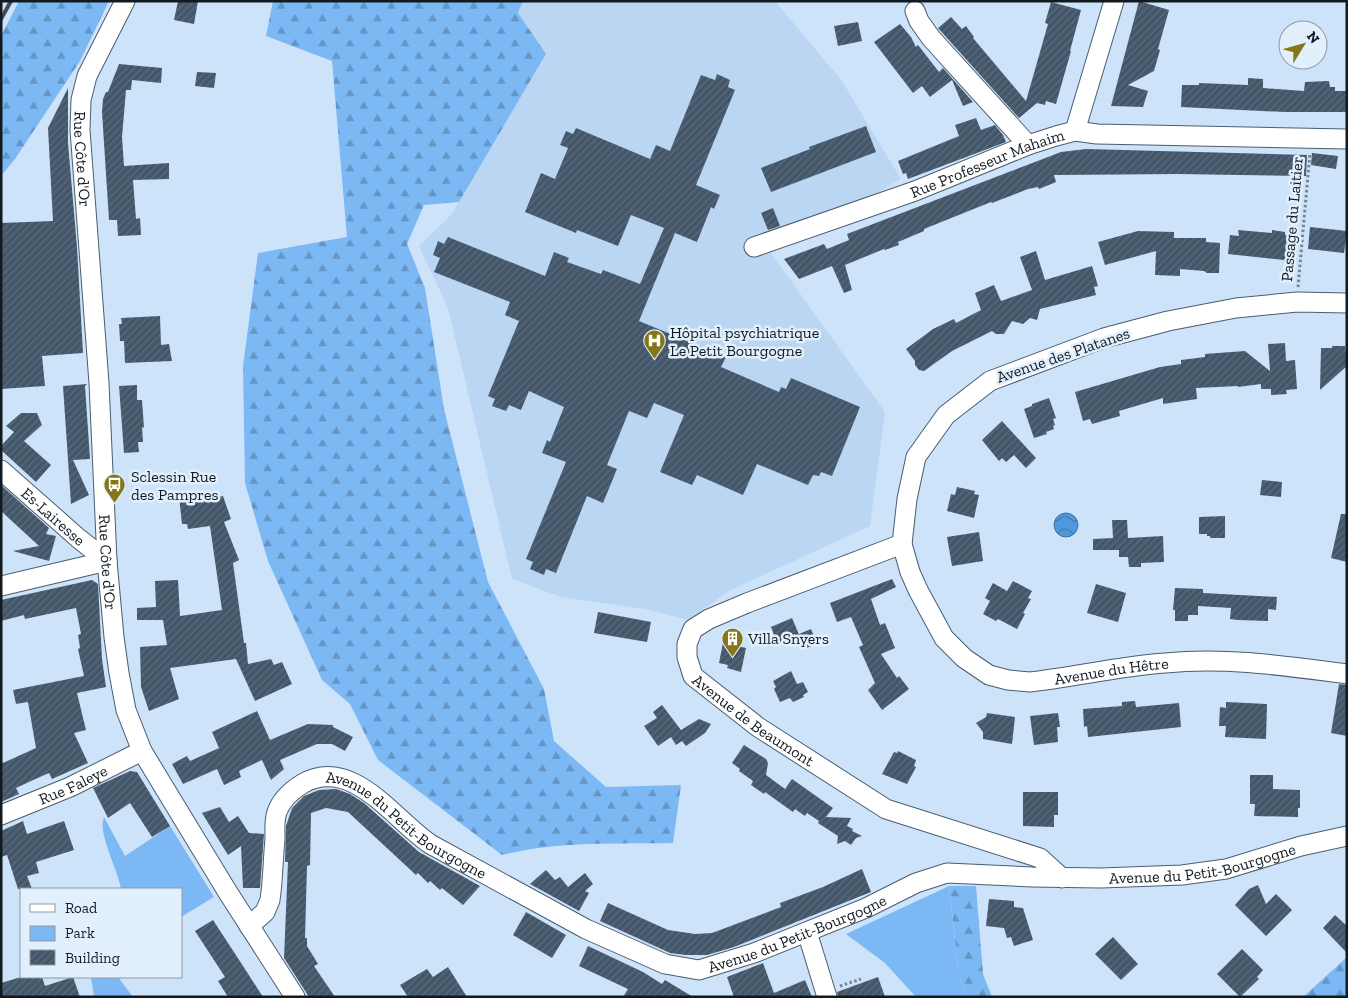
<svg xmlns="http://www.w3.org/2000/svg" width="1348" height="998" viewBox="0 0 1348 998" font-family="'Zilla Slab',serif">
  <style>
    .built { fill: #bbd6f2 }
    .green { fill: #7cb8f4 }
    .forest { fill: url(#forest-firs) }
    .water { fill: url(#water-waves); stroke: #3d72a3 }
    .building { fill: url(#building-hatch) }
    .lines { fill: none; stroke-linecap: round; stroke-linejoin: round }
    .minor-casing { stroke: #4a5d70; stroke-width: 21 }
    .path { stroke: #758594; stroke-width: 3; stroke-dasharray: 2.5 2.5; stroke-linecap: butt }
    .minor { stroke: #fff; stroke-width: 19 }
    .rail { stroke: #404b56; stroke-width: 4 }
    .labels { text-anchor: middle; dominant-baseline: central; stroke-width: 5; stroke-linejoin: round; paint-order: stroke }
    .street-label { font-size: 16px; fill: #121a21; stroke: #e2effd }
    .poi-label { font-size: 16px; fill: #121a21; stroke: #e2effd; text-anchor: start }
  </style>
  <defs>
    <pattern id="forest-firs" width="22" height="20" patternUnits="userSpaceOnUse" patternTransform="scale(1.25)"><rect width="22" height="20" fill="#7cb8f4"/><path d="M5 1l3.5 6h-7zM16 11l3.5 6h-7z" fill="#6495c5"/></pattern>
    <pattern id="water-waves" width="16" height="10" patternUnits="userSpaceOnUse" patternTransform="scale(1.25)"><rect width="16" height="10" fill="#5098db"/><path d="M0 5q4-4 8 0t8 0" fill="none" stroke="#417bb1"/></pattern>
    <pattern id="building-hatch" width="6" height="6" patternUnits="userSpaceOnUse" patternTransform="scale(1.25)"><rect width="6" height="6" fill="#44576a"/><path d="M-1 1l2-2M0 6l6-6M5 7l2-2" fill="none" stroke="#5b6b7a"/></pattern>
  </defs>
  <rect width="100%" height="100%" fill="#cde3f9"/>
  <path class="built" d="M523,1H775L842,81L901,179L771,253L885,412L870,526L729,591L688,620L645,609L561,597L512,579L448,308L419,246L451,215L546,55L518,13Z"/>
  <g class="green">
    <path d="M104,817L125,856L170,826L214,897L181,917V889H121C118,869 97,833 104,817Z"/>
    <path d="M949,886L959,975L966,997H916L885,963L846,934Z"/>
    <path d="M91,977H118L133,997H94Z"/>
  </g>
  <g class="forest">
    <path d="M19,1H109L80,61L15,159L1,176V36Z"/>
    <path d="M273,1H523L518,13L546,54L459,202L424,205L407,244L425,288L444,409L488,582L544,689L554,741L606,787L681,785L673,843C616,844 557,841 502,855L378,760L350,704L322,680L268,561L245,483L243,366L258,253L347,237L332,61L266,36Z"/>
    <path d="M976,886L983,974L992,997H966L959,975L949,886Z"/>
    <path d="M1346,958L1347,997H1303Z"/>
  </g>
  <circle class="water" cx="1066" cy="525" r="12"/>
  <g class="building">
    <path d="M178,1H198L194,24L174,20Z"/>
    <path d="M1139,1L1169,10L1158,49L1160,50L1154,71L1128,85L1148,91L1143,107L1111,106Z"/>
    <path d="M1051,2L1081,10L1070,51H1071L1056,104L1046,101L1045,105L1037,103L1019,118L938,28L951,17L962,29L966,26L974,37L973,38L1026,101L1048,24L1045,23Z"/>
    <path d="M858,22L862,41L838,46L834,26Z"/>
    <path d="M900,24L911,37L916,47L918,45L939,72L943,68L973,102L963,106L952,80L930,97L922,86L913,93L874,42Z"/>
    <path d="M119,64L162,68L161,83L132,80L131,90H126L122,137L124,166L169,163V179L133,180L136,219L140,218L141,235L118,236L117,220H109L102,112L103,99L106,92H108Z"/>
    <path d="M197,72L216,73L214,88L195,86Z"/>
    <path d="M717,74L730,80L728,87L735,90L696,185L720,195L714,209L711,207L697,242L675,233L639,321L726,357L721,367L779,392L781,387L786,389L791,378L860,407L832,476L821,472L819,476L813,475L808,485L757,464L743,495L697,475L692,485L660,472L684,415L654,403L647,418L629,411L607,465L617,469L603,503L587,496L556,573L546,569L544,575L530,569L533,562L526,559L566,462L542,453L547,440L550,442L564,407L529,391L521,410L509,405L506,411L492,406L495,399L488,396L519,321L505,315L510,302L434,272L440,258L433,255L438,241L444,244L448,237L545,276L554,252L569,258L567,262L601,274L603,270L640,284L664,228L631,215L618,246L577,230L576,233L525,212L541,173L555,179L568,148L560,145L566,131L573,134L576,128L650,159L656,145L670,151L701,75L715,80Z"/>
    <path d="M1248,78L1263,79V88L1304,91L1305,82L1329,81L1330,87H1335V91H1347V112H1285L1181,107L1182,85H1199V83L1248,85Z"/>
    <path d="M68,88V143L77,247L83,353L42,356L45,386L1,389V223L53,221L48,128Z"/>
    <path d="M976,118L981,130L995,125L1003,135L1006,142L908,179L906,173L903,174L898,161L959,136L955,125Z"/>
    <path d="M866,126L876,152L771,192L761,168L810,149L809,147Z"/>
    <path d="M1086,149L1307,155L1306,176L1178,174L1054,175L1056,182L1039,189L1038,187L1028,189L992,203L991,202L924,229V231L898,242L899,245L885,250L884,249L845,265L852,290L844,293L832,266L799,279L784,259L824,244L827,249L849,240L847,234L1061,152Z"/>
    <path d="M1312,153L1338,156L1336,169L1311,165Z"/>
    <path d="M773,208L780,226L768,230L761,213Z"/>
    <path d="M1310,227L1347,231L1344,253L1308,249Z"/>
    <path d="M1238,230L1272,233V230L1285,232V235L1295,236L1293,261L1228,254L1230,235L1239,236Z"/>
    <path d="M1138,231L1174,232V238H1206V242L1220,243L1219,273H1207L1204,271L1180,269V276L1155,275L1156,251L1105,265L1098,242Z"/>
    <path d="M1036,251L1045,280L1092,266L1098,286L1094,287L1096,295L1040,309L1037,320L1030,318L1023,324L1012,321L1004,334H996L992,331L952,351L924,371L919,370L915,365V361L906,349L933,329L954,319L956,323L981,310L975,293L994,285L1001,301L1032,290L1020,257Z"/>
    <path d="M160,316L161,345L169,344L172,361L125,363L124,341H120L119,324H122L121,318Z"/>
    <path d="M1285,343L1286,361L1295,360L1297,389L1286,390L1287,394L1271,395V389H1261V384L1238,387V386L1196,388L1197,399L1163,404V398L1119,411L1120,416L1092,424L1090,419L1083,421L1075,392L1160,367L1181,364V360L1205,357V354L1245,351L1270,371L1268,344Z"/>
    <path d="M1332,346H1345L1347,366L1320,390L1321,348H1332Z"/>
    <path d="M87,384L85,386L90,459L73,460L89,495L71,504L63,386Z"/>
    <path d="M137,385V400H142L144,428L142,427L143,442H138L139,452L124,453L119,386Z"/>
    <path d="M1049,398L1056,418L1053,419L1055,425L1053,426L1054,429L1046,432L1047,434L1034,438L1024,409L1032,406V404Z"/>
    <path d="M21,413H37L42,425L24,441L51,465L36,482L1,450V446L14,432L6,426Z"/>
    <path d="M1002,421L1036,458L1026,468L1014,455L1006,462L1002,458L999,461L982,440Z"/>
    <path d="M1262,480L1282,482L1281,497L1260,495Z"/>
    <path d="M1,485L49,528L46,534L56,536L49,561L13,551L39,546L1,511Z"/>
    <path d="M957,487L975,491L974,494L979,495L974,518L947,511L951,494L955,495Z"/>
    <path d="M203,495L204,497L213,496L214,498L223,496L231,519L224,522L239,560L233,563L244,643H246L248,664L271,659L274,665L282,662L292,684L255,701L236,659L170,668L179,699L149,711L141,687L140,647L167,645L163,620H137V608L156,607L155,581L178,580L180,616L222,610L210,526L188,529L187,524H182L179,496Z"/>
    <path d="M1341,514H1347V562L1331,558Z"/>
    <path d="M1225,516V538H1210V536H1207V534H1199V517Z"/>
    <path d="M1112,520H1127L1128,538L1163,536L1164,562L1141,563V567H1129L1128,557H1119V550H1093V539L1113,538Z"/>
    <path d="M979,532L983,561L952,566L947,537Z"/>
    <path d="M892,579L896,587L871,599L880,625L885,623L895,648L881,654L897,678L899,676L909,689L882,710L868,690L875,683L859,647L863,645L851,617L837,622L830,603Z"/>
    <path d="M92,580L98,584L102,659L106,687L77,693L86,730L74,733L88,763L52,779L49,773L31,781L16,788L19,794L1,802V759L3,763L36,748L28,702L16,704L13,690L84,676L78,649L80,648L78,635L81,634L76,608L25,619L24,615L1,621V600Z"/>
    <path d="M1013,581L1032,591L1028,598L1031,599L1023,613L1025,614L1017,629L998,619L996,621L983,614L990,601L985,598L993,583L1007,591Z"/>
    <path d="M1096,584L1126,593L1118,622L1087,613Z"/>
    <path d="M1175,588L1203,589V593L1277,597L1276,610L1268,609V621L1238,620L1230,619L1231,608L1198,606V615H1188V621H1175V610H1173Z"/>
    <path d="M598,612L651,622L647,642L594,633Z"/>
    <path d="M792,618L800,637L778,645L771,627Z"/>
    <path d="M811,629L817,644L804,649L799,634Z"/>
    <path d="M723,643L746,648L741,672L727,668L728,665L719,663Z"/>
    <path d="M791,671L797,684L803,682L808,692L803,695L804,697L793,702L790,698L780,702L774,689L776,687L773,681Z"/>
    <path d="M1339,684L1347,685V736L1331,733Z"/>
    <path d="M1135,701L1136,707L1179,703L1181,727L1088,737L1087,726L1084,727L1083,709L1122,706V702Z"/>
    <path d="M1226,702L1267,704L1266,739L1225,737L1226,726H1219L1220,707L1226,708Z"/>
    <path d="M662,705L681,730L699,719L711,724L705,733L686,746L682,741L676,745L671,737L658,746L644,726L657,718L653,712Z"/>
    <path d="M257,711L270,740L308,724L333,725V727L353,737L345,751L332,744H317L280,760L284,769L271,780L262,760L239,771L241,777L224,785L217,769L183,784L172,764L187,756L190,761L219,748L212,732Z"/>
    <path d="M987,713L1015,717L1012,744L983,739V732L976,723L986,717Z"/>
    <path d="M1058,713L1060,727H1057L1058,742L1034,745L1030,716Z"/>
    <path d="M744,745L766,759L768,763L766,775L785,789L792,779L833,808L826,817L851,818L847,826L853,829L852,831L862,836L856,838L851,845L845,841L837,844L838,836L818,823L819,821L807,813L805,816L795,809L793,812L765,792L764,794L751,785L753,781L739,771L740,769L732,763Z"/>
    <path d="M898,751L916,760L914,766L916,767L907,784L882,774L894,752L897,753Z"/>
    <path d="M130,771L137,772L170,826L152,837L130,803L108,818L93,788Z"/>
    <path d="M1250,775H1273V789L1300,790V808H1298V817L1254,816L1255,804H1250Z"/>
    <path d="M336,789L350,794L364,803L419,852L480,886L463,905L442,888L440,890L430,881L428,883L418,873L416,875L348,812L326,808L311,813L310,865L307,866L305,938H307V946L318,964L314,966L335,997H309L284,958L288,862H285L286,826L292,808L304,796L319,790Z"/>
    <path d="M1023,792H1058V815H1054V827L1023,826Z"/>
    <path d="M220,807L229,822L238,816L249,833L264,834L260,888H243L241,846L228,855L202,813Z"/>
    <path d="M23,821L27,834L64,821L74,850L36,862L39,873L27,876L32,889H18L7,855L1,857V831Z"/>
    <path d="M862,869L871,892L734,947L707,955H686L670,953L600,921L608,903L668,930L695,934L712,933L781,907L780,903L823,887Z"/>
    <path d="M546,870L555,880L560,877L568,887L585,873L593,884L585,891L589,893L579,911L530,884Z"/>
    <path d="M1258,885L1266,904L1276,894L1292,910L1266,936L1235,905L1249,889Z"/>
    <path d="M989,899L1014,901V907L1023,908L1033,940L1014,946L1011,937L1007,938L1004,928L986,926Z"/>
    <path d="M526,912L566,935L552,958L513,935Z"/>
    <path d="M1335,915L1347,926V953L1323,928Z"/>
    <path d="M213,920L243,966L263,997H228L218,981L225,977L195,931Z"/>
    <path d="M1113,937L1138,964L1121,980L1095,954Z"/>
    <path d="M588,946L643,972L662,984L665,980L693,997H623L628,989L579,966Z"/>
    <path d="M1242,949L1263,970L1257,977L1259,979L1240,997L1217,974Z"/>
    <path d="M763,963L774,993L805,980L812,997H734L727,977Z"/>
    <path d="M448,967L467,997H408L400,985L427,969L433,977Z"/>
    <path d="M21,977H42L45,986L73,977L80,997H1V983Z"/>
    <path d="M878,977L885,997H838L837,992Z"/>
  </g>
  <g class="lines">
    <defs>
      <g id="minor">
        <path id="s1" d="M125,1L87,76L81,100L80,130L99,383L107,561L114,637L119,673L126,710L142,751L227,891L295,997"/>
        <path d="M915,11L919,21L931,38L1028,145"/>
        <path d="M1075,131L1114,1"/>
        <path id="s2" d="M754,247L915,191L1028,145L1056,136L1075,131L1097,134L1347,139"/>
        <path id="s3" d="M1347,303L1297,302L1236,308L1168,321L1104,338L990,381L946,415L916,457L907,499L902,544L910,572L918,590L944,638L964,658L989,675L1008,680L1030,682C1075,677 1120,666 1165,663C1228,657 1285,666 1347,674"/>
        <path id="s4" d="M1,470L78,538L107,561"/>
        <path id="s5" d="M902,544L747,603L709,619L693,629L687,644V657L693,676L758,727L886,809L1040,858L1062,878"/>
        <path d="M1,586L107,561"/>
        <path id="s6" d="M1,815L70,787L142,751"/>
        <path id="s7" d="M249,926L265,912L270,900C273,880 273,859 275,839C275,831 274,820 277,812C281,800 291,791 302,784C352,755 393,819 430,844L586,929L665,964L699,970L754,953L866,908L916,883L947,873L1032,877L1101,878L1182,875L1226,869L1301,846L1347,836"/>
        <path d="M807,932L827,997"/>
      </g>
    </defs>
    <use href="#minor" class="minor-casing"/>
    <g class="path">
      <path d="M1298,287L1310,153"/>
      <path d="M840,986L861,979"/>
    </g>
    <use href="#minor" class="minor"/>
    <path class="rail" d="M1,19L11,1"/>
  </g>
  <defs>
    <symbol id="hospital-pin" viewBox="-11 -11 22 30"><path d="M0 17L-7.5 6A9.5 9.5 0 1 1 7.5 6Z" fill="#857619" stroke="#e2effd"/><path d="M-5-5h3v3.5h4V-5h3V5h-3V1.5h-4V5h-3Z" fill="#fff"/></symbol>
    <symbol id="bus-pin" viewBox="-11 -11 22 30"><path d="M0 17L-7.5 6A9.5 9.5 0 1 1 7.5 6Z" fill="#857619" stroke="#e2effd"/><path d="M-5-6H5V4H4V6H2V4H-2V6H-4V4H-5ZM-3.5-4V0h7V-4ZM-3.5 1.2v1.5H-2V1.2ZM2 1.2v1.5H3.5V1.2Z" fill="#fff"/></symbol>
    <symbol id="building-pin" viewBox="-11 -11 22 30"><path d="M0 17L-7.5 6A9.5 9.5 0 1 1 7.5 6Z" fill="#857619" stroke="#e2effd"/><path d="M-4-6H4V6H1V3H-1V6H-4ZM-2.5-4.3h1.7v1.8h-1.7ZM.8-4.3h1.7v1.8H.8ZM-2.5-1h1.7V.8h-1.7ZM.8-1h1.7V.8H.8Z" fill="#fff"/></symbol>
  </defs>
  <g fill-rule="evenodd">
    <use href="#hospital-pin" x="642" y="328" width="25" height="34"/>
    <use href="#bus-pin" x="102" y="472" width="25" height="34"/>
    <use href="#building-pin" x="720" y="626" width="25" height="34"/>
  </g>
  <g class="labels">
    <g class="street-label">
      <text stroke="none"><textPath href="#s1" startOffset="168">Rue Côte d'Or</textPath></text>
      <text stroke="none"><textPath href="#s2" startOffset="248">Rue Professeur Mahaim</textPath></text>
      <text transform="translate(1292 219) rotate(-85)">Passage du Laitier</text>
      <text transform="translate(1063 355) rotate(-19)">Avenue des Platanes</text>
      <text stroke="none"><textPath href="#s4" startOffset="70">Es-Lairesse</textPath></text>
      <text stroke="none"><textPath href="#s1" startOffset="572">Rue Côte d'Or</textPath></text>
      <text stroke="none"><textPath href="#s3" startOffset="850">Avenue du Hêtre</textPath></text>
      <text stroke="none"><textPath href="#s5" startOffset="350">Avenue de Beaumont</textPath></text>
      <text stroke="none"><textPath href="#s6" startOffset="78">Rue Faleye</textPath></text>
      <text stroke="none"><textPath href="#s7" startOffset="281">Avenue du Petit-Bourgogne</textPath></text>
      <text stroke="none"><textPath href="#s7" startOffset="1135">Avenue du Petit-Bourgogne</textPath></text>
      <text stroke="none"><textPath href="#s7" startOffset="716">Avenue du Petit-Bourgogne</textPath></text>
    </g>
    <g class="poi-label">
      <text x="670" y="332">Hôpital psychiatrique<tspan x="670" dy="18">Le Petit Bourgogne</tspan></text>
      <text x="131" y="476">Sclessin Rue<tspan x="131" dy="18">des Pampres</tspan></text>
      <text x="748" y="638">Villa Snyers</text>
    </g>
  </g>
  <rect width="1348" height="998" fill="none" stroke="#121a21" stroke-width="5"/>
  <rect x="20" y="888" width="162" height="90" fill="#e2effd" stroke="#8f9aa5"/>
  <rect x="30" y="904" width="25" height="8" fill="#ffffff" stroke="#8f9aa5"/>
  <text x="65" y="913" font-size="15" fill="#121a21">Road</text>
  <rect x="30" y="926" width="25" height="15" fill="#7cb8f4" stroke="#8f9aa5"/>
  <text x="65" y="938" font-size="15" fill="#121a21">Park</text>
  <rect x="30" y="950" width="25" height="15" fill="url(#building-hatch)" stroke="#8f9aa5"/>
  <text x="65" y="963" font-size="15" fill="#121a21">Building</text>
  <g transform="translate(1303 45) rotate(53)"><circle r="24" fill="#e2effd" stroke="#8f9aa5"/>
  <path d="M0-4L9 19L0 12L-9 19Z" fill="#857619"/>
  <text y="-8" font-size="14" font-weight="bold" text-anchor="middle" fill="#121a21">N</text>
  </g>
</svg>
